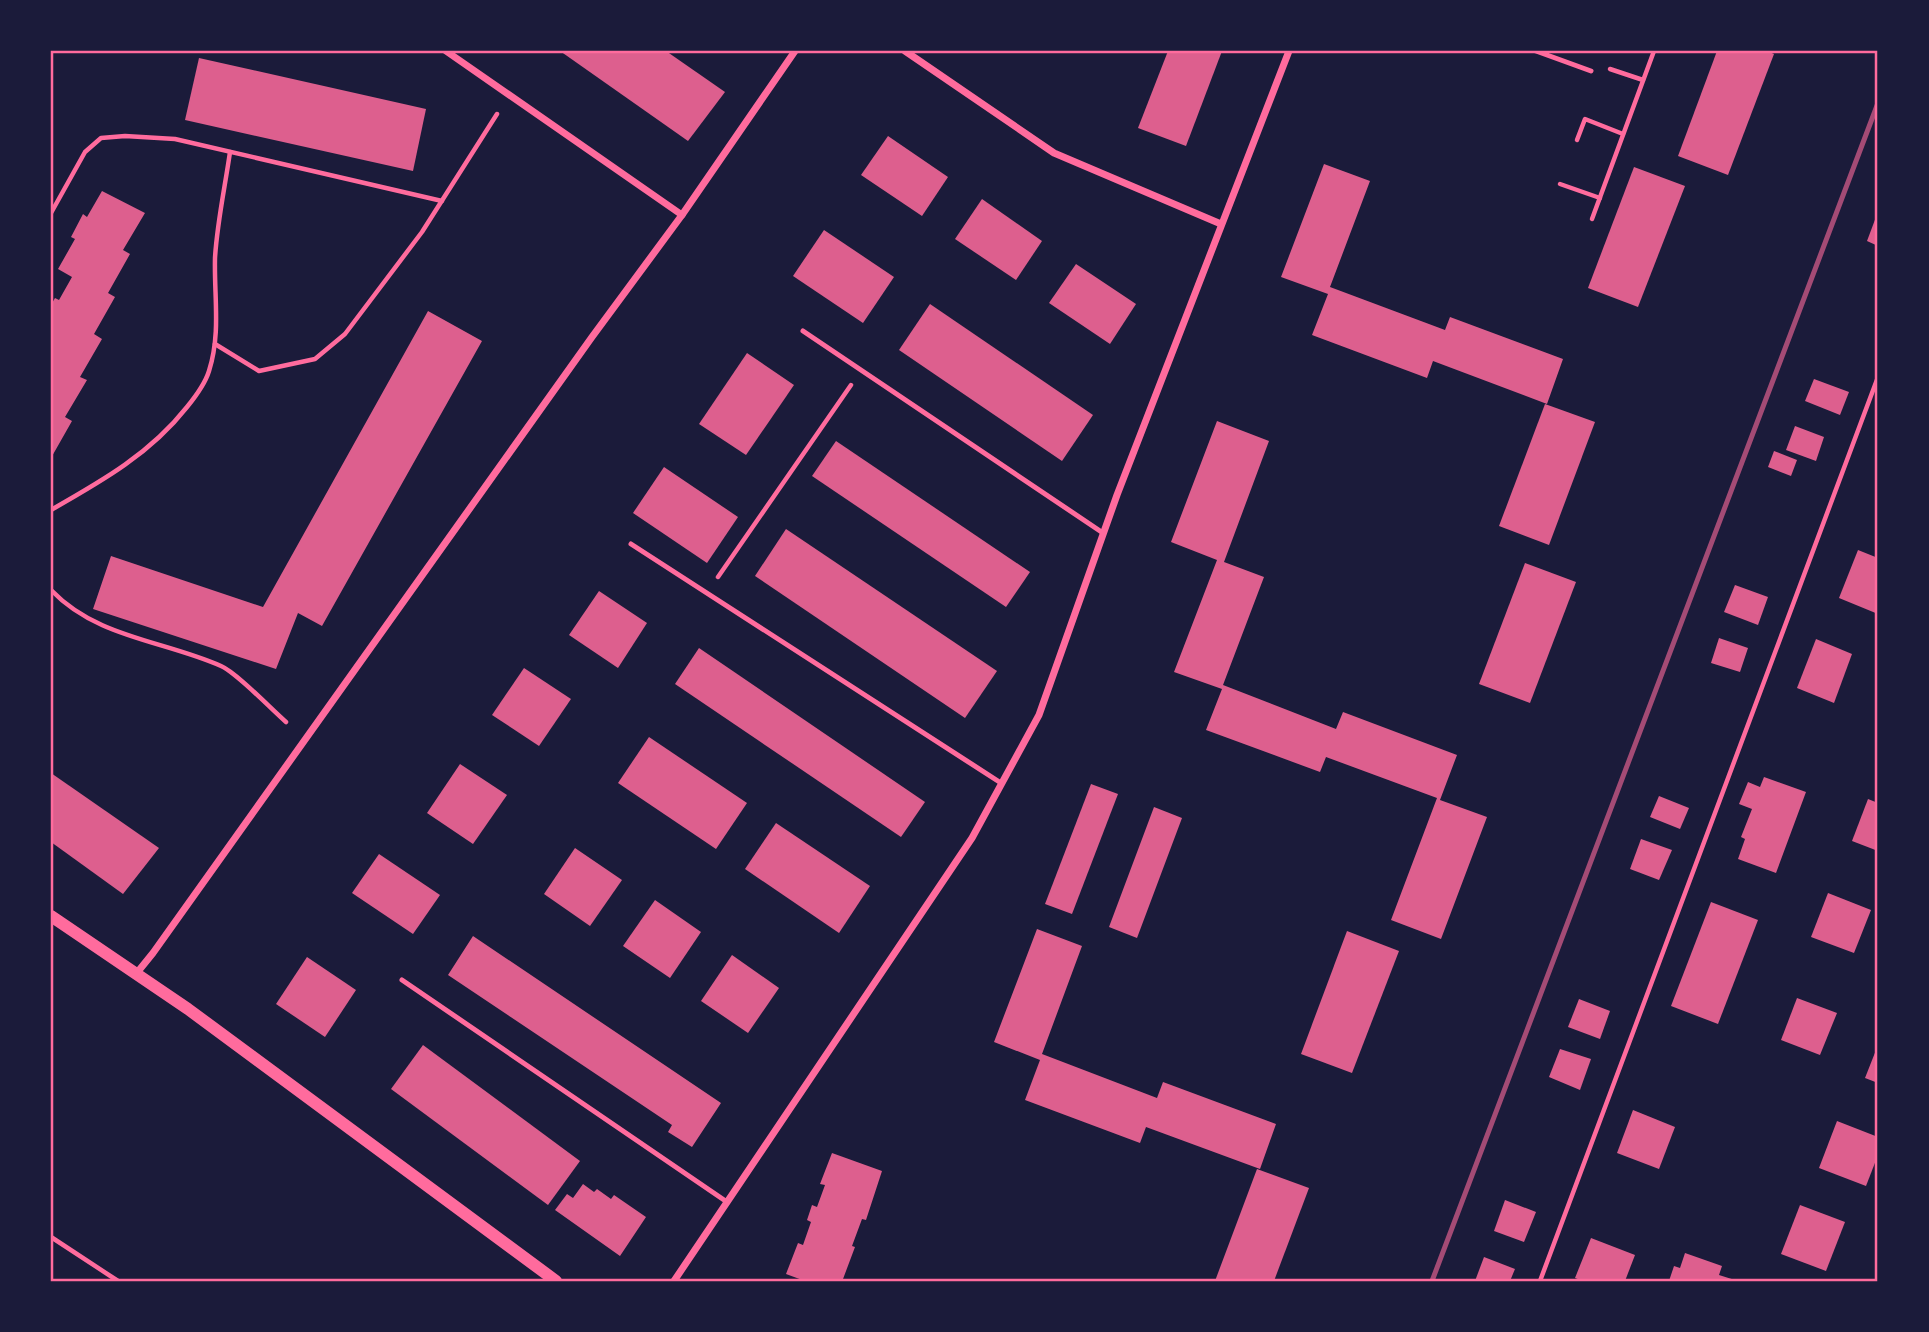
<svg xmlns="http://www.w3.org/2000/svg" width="1929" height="1332" viewBox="0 0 1929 1332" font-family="'Roboto Condensed',sans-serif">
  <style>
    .building { fill: #dd5f8e }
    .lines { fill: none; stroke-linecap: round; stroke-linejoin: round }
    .path { stroke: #ff6b9d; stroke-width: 4.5 }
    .service { stroke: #ff6b9d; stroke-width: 5 }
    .minor { stroke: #ff6b9d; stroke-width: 7 }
    .tertiary { stroke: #ff6b9d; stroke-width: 12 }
    .rail { stroke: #a44b75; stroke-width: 5 }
    .neatline { fill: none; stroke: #ff6b9d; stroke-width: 2.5 }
  </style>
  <rect width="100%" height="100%" fill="#1b1b3a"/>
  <g class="building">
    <path d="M560,51H666L725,92L688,141Z"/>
    <path d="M1168,51H1222L1186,146L1138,128Z"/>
    <path d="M1717,51H1767L1774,54L1728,175L1678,156Z"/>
    <path d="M199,58L426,109L413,171L185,120Z"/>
    <path d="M888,136L948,177L922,216L861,175Z"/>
    <path d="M1324,164L1370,181L1330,287L1445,330L1450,317L1563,359L1547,404L1433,361L1427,378L1312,335L1328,294L1281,277Z"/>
    <path d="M1634,167L1685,186L1638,307L1588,288Z"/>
    <path d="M102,191L145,213L123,250L130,254L108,293L115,297L94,334L102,339L80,377L87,380L65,417L72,421L51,458V305L55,298L59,300L72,277L58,269L75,239L71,237L83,214L87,217Z"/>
    <path d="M982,199L1042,241L1016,280L955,239Z"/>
    <path d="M1876,217L1878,218V246L1867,241Z"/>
    <path d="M824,230L894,277L863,323L793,276Z"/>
    <path d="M1076,264L1136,304L1110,344L1049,303Z"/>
    <path d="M930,304L1093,415L1062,461L899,350Z"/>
    <path d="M428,311L482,341L322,626L298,613L276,669L93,609L111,556L263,607Z"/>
    <path d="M747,353L794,385L746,455L699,424Z"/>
    <path d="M1814,379L1849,392L1840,415L1805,401Z"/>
    <path d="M1545,404L1595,422L1549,545L1499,526Z"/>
    <path d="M1217,421L1269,441L1224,562L1264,577L1223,685L1336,729L1343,712L1457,755L1440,800L1487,817L1441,939L1391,920L1437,798L1326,757L1320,772L1206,730L1222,689L1174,672L1217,560L1171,542Z"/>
    <path d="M1795,426L1824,437L1816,461L1786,450Z"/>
    <path d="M836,441L1030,572L1006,607L812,476Z"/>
    <path d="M1774,451L1797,460L1791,476L1768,467Z"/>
    <path d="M664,467L738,517L707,563L633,513Z"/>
    <path d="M786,529L997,671L965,718L755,576Z"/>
    <path d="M1858,550L1878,558V614L1839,598Z"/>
    <path d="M1525,563L1576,582L1530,703L1479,684Z"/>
    <path d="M1735,585L1768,597L1758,625L1724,612Z"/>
    <path d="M599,591L647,623L618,668L569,635Z"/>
    <path d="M1719,638L1748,648L1740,672L1711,663Z"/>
    <path d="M1816,639L1852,654L1834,703L1797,688Z"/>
    <path d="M699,648L925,802L901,837L675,684Z"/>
    <path d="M524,668L571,699L539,746L492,715Z"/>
    <path d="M649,737L747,803L716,849L618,783Z"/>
    <path d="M460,764L507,795L473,844L427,813Z"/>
    <path d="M51,773L159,848L123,894L51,842Z"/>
    <path d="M1764,777L1806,792L1776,873L1738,859L1745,839L1741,837L1752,809L1739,804L1748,782L1760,787Z"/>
    <path d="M1091,784L1118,794L1072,914L1045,904Z"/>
    <path d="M1659,796L1689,808L1680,829L1650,817Z"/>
    <path d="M1868,799L1878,803V851L1852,841Z"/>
    <path d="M1154,807L1182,818L1137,938L1109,927Z"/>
    <path d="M776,823L870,886L839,933L745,869Z"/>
    <path d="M1641,839L1672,850L1659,880L1630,869Z"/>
    <path d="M575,848L622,880L590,926L544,894Z"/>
    <path d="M379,854L440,895L413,934L352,893Z"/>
    <path d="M1828,893L1871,910L1854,953L1811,937Z"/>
    <path d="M655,900L701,932L670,978L623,946Z"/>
    <path d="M1711,902L1758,920L1718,1024L1671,1006Z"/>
    <path d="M1037,929L1082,946L1042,1054L1157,1098L1163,1082L1276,1124L1260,1169L1146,1127L1140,1143L1025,1100L1040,1060L994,1042Z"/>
    <path d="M1347,931L1399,951L1352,1073L1301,1054Z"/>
    <path d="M473,936L721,1103L692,1147L668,1132L672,1125L448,975Z"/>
    <path d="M732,955L779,988L748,1033L701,1001Z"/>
    <path d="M307,957L356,990L325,1037L276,1004Z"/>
    <path d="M1797,998L1837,1013L1820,1055L1781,1040Z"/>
    <path d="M1579,999L1610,1011L1600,1039L1568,1027Z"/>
    <path d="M423,1045L580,1161L548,1205L391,1089Z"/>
    <path d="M1878,1045V1083L1865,1078Z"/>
    <path d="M1560,1049L1591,1059L1580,1090L1549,1077Z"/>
    <path d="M1633,1110L1675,1127L1659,1169L1617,1153Z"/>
    <path d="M1837,1121L1878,1137V1155L1866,1186L1819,1168Z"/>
    <path d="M832,1153L882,1171L866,1220L862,1219L852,1246L855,1247L843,1279L805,1281L786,1274L798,1243L803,1245L811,1222L807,1220L812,1205L817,1207L825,1185L820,1184Z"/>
    <path d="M1257,1169L1309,1188L1274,1281H1215Z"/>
    <path d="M583,1184L594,1192L597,1189L611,1199L614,1195L646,1217L620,1256L555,1210L567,1194L573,1198Z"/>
    <path d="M1505,1200L1536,1212L1524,1242L1494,1231Z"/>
    <path d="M1800,1205L1845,1222L1826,1271L1781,1254Z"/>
    <path d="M1591,1238L1635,1255L1625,1281H1583L1575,1278Z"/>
    <path d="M1685,1253L1722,1266L1719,1275L1738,1281H1669L1674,1266L1680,1268Z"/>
    <path d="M1484,1257L1515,1269L1510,1281H1475Z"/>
  </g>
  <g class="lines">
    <g class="path">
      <path d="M1610,69L1643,80"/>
      <path d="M1577,140L1585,119L1623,134"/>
      <path d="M1560,184L1600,198"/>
      <path d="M51,213L85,152L101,138L125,136L175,139L442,201"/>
      <path d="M1592,219L1654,51"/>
      <path d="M215,344L259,371L315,359L345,334L422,232L497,114"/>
      <path d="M51,510C102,481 150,454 187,407C196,396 205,384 209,371C221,333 214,297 215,258C217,223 225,187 230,152"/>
      <path d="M718,577L851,385"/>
      <path d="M51,590C97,638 162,640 221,666C237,673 271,709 286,722"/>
      <path d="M51,1237L118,1281"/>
      <path d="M1540,1281L1878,377"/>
    </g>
    <g class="service">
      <path d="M1536,51L1591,71"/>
      <path d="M803,331L1103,533"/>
      <path d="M631,544L1001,783"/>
      <path d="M402,980L727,1202"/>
    </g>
    <g class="minor">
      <path d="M446,51L682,215"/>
      <path d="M905,51L1054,153L1221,224"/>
      <path d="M136,974L153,953L592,337L682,215L795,51"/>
      <path d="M674,1281L972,838L1039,715L1117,495L1289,51"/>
    </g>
    <path class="tertiary" d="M51,916L188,1009L556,1281"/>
    <path class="rail" d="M1432,1281L1878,103"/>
  </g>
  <rect width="1929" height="1332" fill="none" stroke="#1b1b3a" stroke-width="105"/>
  <rect x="52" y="52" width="1824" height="1228" class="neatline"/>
</svg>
